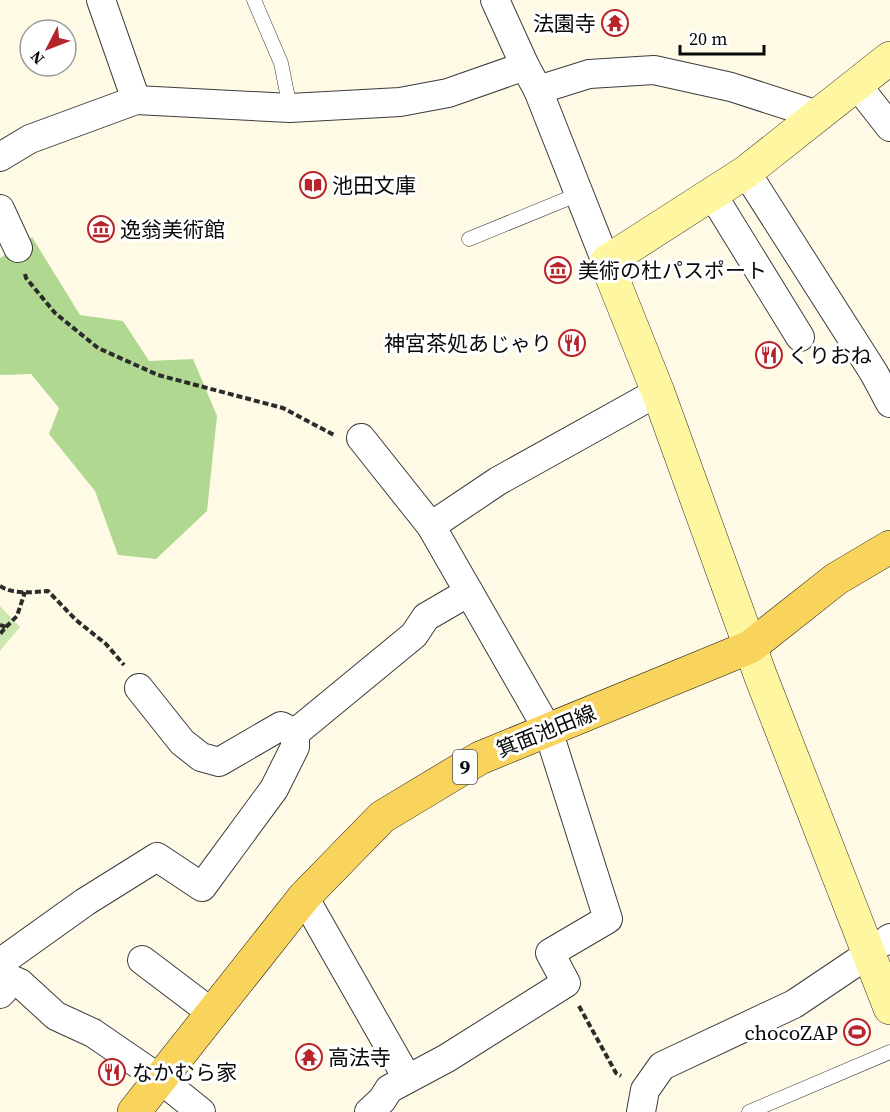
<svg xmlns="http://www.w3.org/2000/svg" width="890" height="1112" viewBox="0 0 890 1112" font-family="'Source Serif 4','Noto Sans JP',serif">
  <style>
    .green { fill: #cde7b1 }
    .forest { fill: #b0d891 }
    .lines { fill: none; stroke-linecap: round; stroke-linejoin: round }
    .lane-casing { stroke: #3c3c3c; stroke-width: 15 }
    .street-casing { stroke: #3c3c3c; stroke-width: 30 }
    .secondary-casing { stroke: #2b2b2b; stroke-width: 34 }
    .primary-casing { stroke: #1a1a1a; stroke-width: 34 }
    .path { stroke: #2b2b2b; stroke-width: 4; stroke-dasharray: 6 3; stroke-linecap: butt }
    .lane { stroke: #fff; stroke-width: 14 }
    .street { stroke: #fff; stroke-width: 28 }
    .secondary { stroke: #fff6a1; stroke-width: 33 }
    .primary { stroke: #f8d45d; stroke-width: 33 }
    .labels { text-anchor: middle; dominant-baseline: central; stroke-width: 6; stroke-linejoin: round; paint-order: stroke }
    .shield { fill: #fff; stroke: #535353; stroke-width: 1.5 }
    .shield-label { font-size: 20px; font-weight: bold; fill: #090909 }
    .poi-label { font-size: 21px; fill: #090909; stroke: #fff; text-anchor: start }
    .street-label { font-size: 21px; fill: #090909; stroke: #fff }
  </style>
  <rect width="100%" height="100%" fill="#fffae6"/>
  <path class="green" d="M0,606L20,627L0,651Z"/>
  <path class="forest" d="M32,237L80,315L123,321L149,361L193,359L217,416L207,511L156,559L118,555L95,491L49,434L59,408L31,374L0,375V258Z"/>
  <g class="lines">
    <defs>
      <g id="lane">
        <path d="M254,0L281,63L290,108"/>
        <path d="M469,239L579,194"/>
        <path d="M749,1112L890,1052"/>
      </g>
      <g id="street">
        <path d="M101,0L136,100"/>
        <path d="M495,0L525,66L538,90L606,262"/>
        <path d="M857,85L890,127"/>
        <path d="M538,90L589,74L654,70L731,87L818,115"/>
        <path d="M0,157L30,139L136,100L290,108L400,102L448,93L525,66"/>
        <path d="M746,172L874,373L890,403"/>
        <path d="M712,194L800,337"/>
        <path d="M0,209L18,248"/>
        <path d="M361,438L431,526L548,730L608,919L550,953L566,983L447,1058L389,1089L382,1100L369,1112"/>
        <path d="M431,526L498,481L658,392"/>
        <path d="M139,688L182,742L201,757L219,762L281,726L295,733"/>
        <path d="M304,897L407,1078"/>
        <path d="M886,941L890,938"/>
        <path d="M142,960L212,1013"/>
        <path d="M4,976L20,983L56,1016L93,1033L160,1079L201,1112"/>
        <path d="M0,994L3,991L4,976L1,962L85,902L157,857L202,887L274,789L295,747V733L414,635L426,617L469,592"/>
        <path d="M641,1112L645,1090L662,1066L794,1004L855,963L870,956"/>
      </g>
      <path id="secondary" d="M890,58L746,172L606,262L658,392L761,677L890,1008"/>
      <path id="primary" d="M134,1112L304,897L382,817L480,758L750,647L836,579L890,547"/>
    </defs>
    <use href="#lane" class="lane-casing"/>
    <use href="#street" class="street-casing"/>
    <use href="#secondary" class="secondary-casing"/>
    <use href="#primary" class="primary-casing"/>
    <g class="path">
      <path d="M25,274L26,278L55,313L98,348L158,375L283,408L334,435"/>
      <path d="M0,586C14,595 32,592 48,591L76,620L106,644L124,665"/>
      <path d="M0,625L6,627L0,634"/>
      <path d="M6,627L17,616L25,592"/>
      <path d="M579,1006L616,1073L621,1076"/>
    </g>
    <use href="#lane" class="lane"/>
    <use href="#street" class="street"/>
    <use href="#secondary" class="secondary"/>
    <use href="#primary" class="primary"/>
  </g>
  <defs>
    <symbol id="temple-ring" viewBox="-11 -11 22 22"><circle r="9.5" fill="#fff" stroke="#b72429" stroke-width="1.5"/><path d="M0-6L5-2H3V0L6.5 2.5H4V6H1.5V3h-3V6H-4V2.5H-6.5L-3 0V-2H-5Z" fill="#b72429"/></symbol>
    <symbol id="library-ring" viewBox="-11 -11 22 22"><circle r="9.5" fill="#fff" stroke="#b72429" stroke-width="1.5"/><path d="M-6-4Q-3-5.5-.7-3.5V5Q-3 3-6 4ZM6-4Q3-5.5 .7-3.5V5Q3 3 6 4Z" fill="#b72429"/></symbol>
    <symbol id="museum-ring" viewBox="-11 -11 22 22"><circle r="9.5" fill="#fff" stroke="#b72429" stroke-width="1.5"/><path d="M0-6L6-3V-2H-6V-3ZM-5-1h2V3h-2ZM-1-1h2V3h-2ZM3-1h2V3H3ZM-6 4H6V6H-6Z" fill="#b72429"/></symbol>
    <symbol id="restaurant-ring" viewBox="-11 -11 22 22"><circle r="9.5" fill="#fff" stroke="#b72429" stroke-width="1.5"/><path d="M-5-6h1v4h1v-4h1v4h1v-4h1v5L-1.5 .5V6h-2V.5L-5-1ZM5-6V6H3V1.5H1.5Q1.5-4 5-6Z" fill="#b72429"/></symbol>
    <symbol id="stadium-ring" viewBox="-11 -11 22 22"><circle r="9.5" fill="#fff" stroke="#b72429" stroke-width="1.5"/><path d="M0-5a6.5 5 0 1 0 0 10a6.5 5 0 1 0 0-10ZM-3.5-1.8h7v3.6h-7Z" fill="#b72429"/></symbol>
  </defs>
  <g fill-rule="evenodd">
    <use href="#temple-ring" x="600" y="8" width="30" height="30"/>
    <use href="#library-ring" x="298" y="170" width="30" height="30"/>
    <use href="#museum-ring" x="86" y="214" width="30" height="30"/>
    <use href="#museum-ring" x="543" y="255" width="30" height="30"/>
    <use href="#restaurant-ring" x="557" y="328" width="30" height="30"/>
    <use href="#restaurant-ring" x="754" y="340" width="30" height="30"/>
    <use href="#stadium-ring" x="842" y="1017" width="30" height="30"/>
    <use href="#temple-ring" x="294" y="1042" width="30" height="30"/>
    <use href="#restaurant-ring" x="97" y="1057" width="30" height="30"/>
  </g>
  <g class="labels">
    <rect class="shield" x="453" y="750" width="24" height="34" rx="4.5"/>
    <g class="shield-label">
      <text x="465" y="767">9</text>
    </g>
    <g class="poi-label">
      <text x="596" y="23" text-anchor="end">法園寺</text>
      <text x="332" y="185">池田文庫</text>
      <text x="120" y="229">逸翁美術館</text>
      <text x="578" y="270">美術の杜パスポート</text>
      <text x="552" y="343" text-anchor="end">神宮茶処あじゃり</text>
      <text x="788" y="355">くりおね</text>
      <text x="838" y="1032" text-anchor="end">chocoZAP</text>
      <text x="328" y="1057">高法寺</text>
      <text x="132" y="1072">なかむら家</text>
    </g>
    <g class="street-label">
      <text transform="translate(546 731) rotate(-22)">箕面池田線</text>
    </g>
  </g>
  <g transform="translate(48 48) rotate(228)"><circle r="28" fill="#ffffff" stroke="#9d9d9d" stroke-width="1.5"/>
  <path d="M0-4.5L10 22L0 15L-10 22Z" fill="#b72429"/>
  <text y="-9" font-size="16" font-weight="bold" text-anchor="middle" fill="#090909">N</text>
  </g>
  <path d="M680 45v9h84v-9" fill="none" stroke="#090909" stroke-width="3"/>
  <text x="689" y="45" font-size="18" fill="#090909" stroke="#ffffff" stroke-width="4.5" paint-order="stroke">20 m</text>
</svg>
